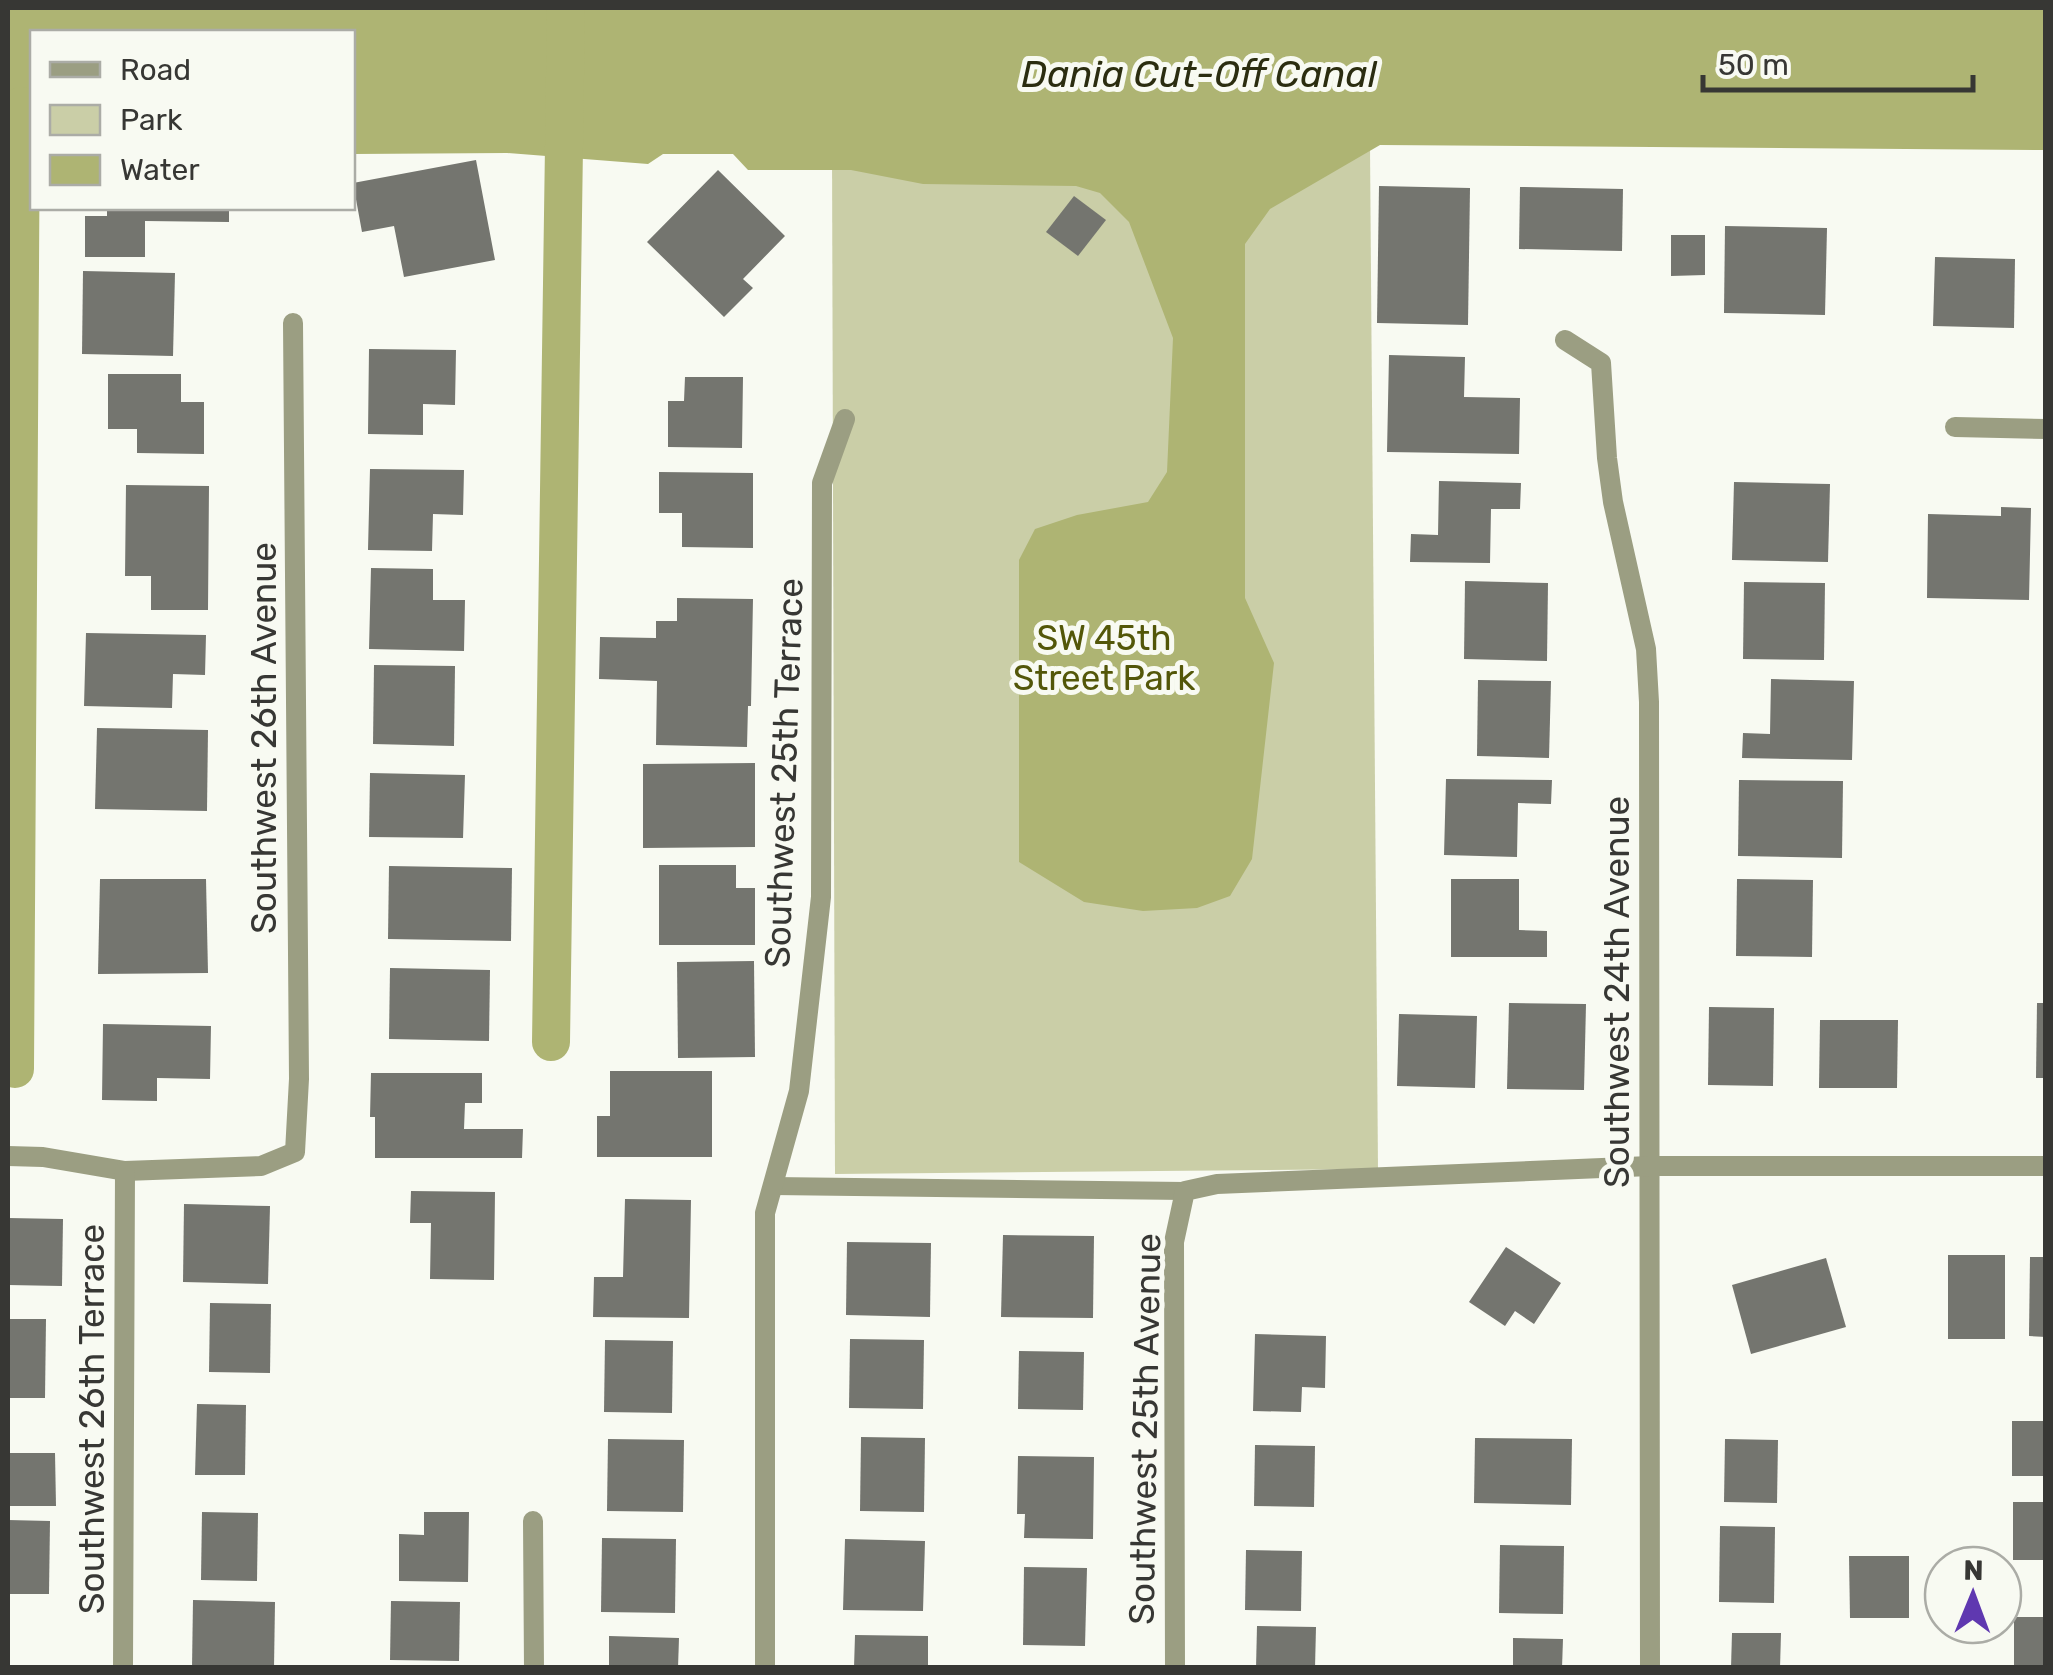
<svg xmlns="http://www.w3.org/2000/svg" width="2053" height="1675" viewBox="0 0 2053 1675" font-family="Rubik,sans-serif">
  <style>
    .green { fill: #cacea7 }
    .water { fill: #aeb473 }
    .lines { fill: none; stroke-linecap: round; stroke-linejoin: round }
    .canal { stroke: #aeb473; stroke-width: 38 }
    .building { fill: #74756f }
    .lane { stroke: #9b9e82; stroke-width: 18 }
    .street { stroke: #9b9e82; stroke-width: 20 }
    .labels { text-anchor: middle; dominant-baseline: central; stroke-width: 10; stroke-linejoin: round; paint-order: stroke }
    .park-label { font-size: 35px; fill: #535709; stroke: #f8faf2 }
    .street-label { font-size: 35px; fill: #373734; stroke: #f8faf2 }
    .water-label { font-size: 38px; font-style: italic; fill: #2b2d10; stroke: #f8faf2 }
  </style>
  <rect width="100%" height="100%" fill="#f8faf2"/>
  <path class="green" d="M832,145L1370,148L1378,1169L835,1174Z"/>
  <path class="water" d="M8,8H2045V150L1380,145L1270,209L1245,244V598L1274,663L1252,859L1230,896L1197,908L1143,911L1084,902L1019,862V560L1035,529L1077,515L1148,502L1167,472L1173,338L1129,222L1100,193L1076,186L923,184L851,170H748L733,154H663L648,164L507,153L353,154L352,32H32V155H8Z"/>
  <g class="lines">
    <g class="canal">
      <path d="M551,1042L566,8"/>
      <path d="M15,1069L21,106"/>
    </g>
  </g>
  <g class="building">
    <path d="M476,160L495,260L404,277L394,226L362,232L353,183Z"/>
    <path d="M718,170L785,236L743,279L753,288L724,317L647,242Z"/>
    <path d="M1379,186L1470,188L1468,325L1377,323Z"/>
    <path d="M1520,187L1623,189L1622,251L1519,249Z"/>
    <path d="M1074,196L1106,220L1078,256L1046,232Z"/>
    <path d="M107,208H229V222L145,221V257H85V216H107Z"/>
    <path d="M1725,226L1827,228L1825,315L1724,313Z"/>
    <path d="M1671,235H1705V275L1671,276Z"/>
    <path d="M1935,257L2015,259L2014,328L1933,326Z"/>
    <path d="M83,271L175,273L173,356L82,354Z"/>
    <path d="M369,349L456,350L455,405L423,404V435L368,434Z"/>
    <path d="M1389,355L1465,357L1464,397L1520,398L1519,454L1387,452Z"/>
    <path d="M108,374H181V402H204V454L137,453V429H108Z"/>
    <path d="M685,377H743L742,448L668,447V401H684Z"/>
    <path d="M370,469L464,470L463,515L433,514L432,551L368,550Z"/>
    <path d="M659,472L753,473V548L682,547V513H659Z"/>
    <path d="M1439,481L1521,483L1520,509H1491L1490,563L1410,562L1411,534L1438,535Z"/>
    <path d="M1734,482L1830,484L1828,562L1732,560Z"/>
    <path d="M126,485L209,486L208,610H151V576H125Z"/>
    <path d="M2001,507L2031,508L2029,600L1927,598L1928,514L2001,516Z"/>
    <path d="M371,568L433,569V600H465L464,651L369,649Z"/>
    <path d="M1465,581L1548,583L1547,661L1464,659Z"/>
    <path d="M1744,582L1825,583L1824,660L1743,659Z"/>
    <path d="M677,598L753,599L751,706H748L747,747L656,745L657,681L599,679L600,637L656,638V621H677Z"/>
    <path d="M86,633L206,635L205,675L173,674L172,708L84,706Z"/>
    <path d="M374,665L455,666L454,746L373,744Z"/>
    <path d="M1771,679L1854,681L1852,760L1742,758L1743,733L1770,734Z"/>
    <path d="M1478,680L1551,681L1549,758L1477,756Z"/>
    <path d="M97,728L208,730L207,811L95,809Z"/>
    <path d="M755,763V847L643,848V764Z"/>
    <path d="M370,773L465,775L463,838L369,837Z"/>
    <path d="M1446,779L1552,780L1551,804L1518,803L1517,857L1444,855Z"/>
    <path d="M1739,780L1843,781L1842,858L1738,856Z"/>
    <path d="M659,865H736V888H755V945H659Z"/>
    <path d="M389,866L512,868L511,941L388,939Z"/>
    <path d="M100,879H206L208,973L98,974Z"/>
    <path d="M1451,879H1519V930L1547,931V957H1451Z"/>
    <path d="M1737,879L1813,880L1812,957L1736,956Z"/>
    <path d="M754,961L755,1057L678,1058L677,962Z"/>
    <path d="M390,968L490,970L489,1041L389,1039Z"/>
    <path d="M1509,1003L1586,1004L1584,1090L1507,1089Z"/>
    <path d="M2037,1003H2046V1078H2036Z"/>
    <path d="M1709,1007L1774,1008L1773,1086L1708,1085Z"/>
    <path d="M1399,1014L1477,1016L1475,1088L1397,1086Z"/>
    <path d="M1820,1020H1898L1897,1088H1819Z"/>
    <path d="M103,1024L211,1026L210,1079L157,1078V1101L102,1100Z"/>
    <path d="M610,1071H712V1157H597V1116H610Z"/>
    <path d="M371,1073H482V1103H465L464,1129H523L522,1158H375V1117H370Z"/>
    <path d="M411,1191L495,1192L494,1280L430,1279L431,1223H410Z"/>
    <path d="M625,1199L691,1200L689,1318L593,1317L594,1277H623Z"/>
    <path d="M184,1204L270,1206L268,1284L183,1282Z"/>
    <path d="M8,1218L63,1219L62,1286L8,1285Z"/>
    <path d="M1003,1235L1094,1236L1093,1318L1001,1317Z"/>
    <path d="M847,1242L931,1243L930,1317L846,1315Z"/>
    <path d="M1506,1247L1561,1283L1534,1324L1515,1311L1505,1326L1469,1302Z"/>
    <rect x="1948" y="1255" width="57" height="84"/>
    <path d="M2030,1257H2046V1337L2029,1336Z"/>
    <path d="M1826,1258L1846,1327L1751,1354L1732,1285Z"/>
    <path d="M210,1303L271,1304L270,1373L209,1372Z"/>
    <path d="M8,1319H46L45,1398H8Z"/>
    <path d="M1255,1334L1326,1336L1325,1388L1302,1387L1301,1412L1253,1411Z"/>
    <path d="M850,1339L924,1340L923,1409L849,1408Z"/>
    <path d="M605,1340L673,1341L672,1413L604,1412Z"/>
    <path d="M1019,1351L1084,1352L1083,1410L1018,1409Z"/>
    <path d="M197,1404L246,1405L245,1475H195Z"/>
    <rect x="2012" y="1421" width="34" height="55"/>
    <path d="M861,1437L925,1438L924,1512L860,1511Z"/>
    <path d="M1475,1438L1572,1439L1571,1505L1474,1503Z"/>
    <path d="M608,1439L684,1440L683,1512L607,1511Z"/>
    <path d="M1725,1439L1778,1440L1777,1503L1724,1502Z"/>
    <path d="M1255,1445L1315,1446L1314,1507L1254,1506Z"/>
    <path d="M8,1453H55L56,1506H8Z"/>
    <path d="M1018,1456L1094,1457L1093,1539L1024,1538L1025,1514H1017Z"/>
    <rect x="2013" y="1502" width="33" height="58"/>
    <path d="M202,1512L258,1513L257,1581L201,1580Z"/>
    <path d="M424,1512H469L468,1582L399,1581V1534L424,1535Z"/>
    <path d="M8,1520L50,1521L49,1594H8Z"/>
    <path d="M1720,1526L1775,1527L1774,1603L1719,1602Z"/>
    <path d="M602,1538L676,1539L675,1613L601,1612Z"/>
    <path d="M845,1539L925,1541L923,1611L843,1610Z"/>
    <path d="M1500,1545L1564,1546L1563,1614L1499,1613Z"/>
    <path d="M1246,1550L1302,1551L1301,1611L1245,1610Z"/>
    <path d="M1849,1556H1909V1618H1850Z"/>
    <path d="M1024,1567L1087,1568L1085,1646L1023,1645Z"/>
    <path d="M193,1600L275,1602L274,1668H192Z"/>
    <path d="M391,1601L460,1602L459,1661L390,1660Z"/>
    <rect x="2014" y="1617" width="32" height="51"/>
    <path d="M1257,1626L1316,1627L1315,1668H1256Z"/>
    <path d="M1732,1633H1781L1780,1668H1731Z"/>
    <path d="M855,1635L928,1636V1668H854Z"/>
    <path d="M609,1636L679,1638L678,1668H609Z"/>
    <path d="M1513,1638L1563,1639L1562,1668H1513Z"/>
  </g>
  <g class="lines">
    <path class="lane" d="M773,1186L1185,1191"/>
    <g class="street">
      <path d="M1565,340L1601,363L1607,458L1613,502L1646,649L1649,702L1650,1668"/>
      <path d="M1955,427L2046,429"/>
      <path d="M8,1156L43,1157L125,1171L261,1166L295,1152L299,1079L293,323"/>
      <path d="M533,1521L534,1668"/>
      <path d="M123,1668L125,1171"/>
      <path d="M765,1668V1213L799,1091L821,897L822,483L845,419"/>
      <path d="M1175,1668L1174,1242L1185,1191L1217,1184L1650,1166H2046"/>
    </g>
  </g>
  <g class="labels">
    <g class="park-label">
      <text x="1104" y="638">SW 45th<tspan x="1104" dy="40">Street Park</tspan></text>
    </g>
    <g class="street-label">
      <text transform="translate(264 738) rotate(-90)">Southwest 26th Avenue</text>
      <text transform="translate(784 773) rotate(-88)">Southwest 25th Terrace</text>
      <text transform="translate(1617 992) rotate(-90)">Southwest 24th Avenue</text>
      <text transform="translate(92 1419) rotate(-90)">Southwest 26th Terrace</text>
      <text transform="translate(1145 1429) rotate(-89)">Southwest 25th Avenue</text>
    </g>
    <g class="water-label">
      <text x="1199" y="74">Dania Cut-Off Canal</text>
    </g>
  </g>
  <rect width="2053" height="1675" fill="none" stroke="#373734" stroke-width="20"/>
  <rect x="30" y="30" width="325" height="180" fill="#f8faf2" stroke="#abaca6" stroke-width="2.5"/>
  <rect x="50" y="62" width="50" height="15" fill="#9b9e82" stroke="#abaca6" stroke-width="2.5"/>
  <text x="120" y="80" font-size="30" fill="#373734">Road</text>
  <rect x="50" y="105" width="50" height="30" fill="#cacea7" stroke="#abaca6" stroke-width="2.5"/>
  <text x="120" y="130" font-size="30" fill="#373734">Park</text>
  <rect x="50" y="155" width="50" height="30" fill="#aeb473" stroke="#abaca6" stroke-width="2.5"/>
  <text x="120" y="180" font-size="30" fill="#373734">Water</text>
  <g transform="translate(1973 1595) rotate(1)"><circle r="48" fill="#f8faf2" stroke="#abaca6" stroke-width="2.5"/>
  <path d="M0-8L18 38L0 25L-18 38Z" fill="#5f38b0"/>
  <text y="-15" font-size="28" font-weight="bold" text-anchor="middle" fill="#373734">N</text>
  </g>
  <path d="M1703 75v15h270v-15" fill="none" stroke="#373734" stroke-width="5"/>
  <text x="1718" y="75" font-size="30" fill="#373734" stroke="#f8faf2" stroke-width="8" paint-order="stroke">50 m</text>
</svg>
